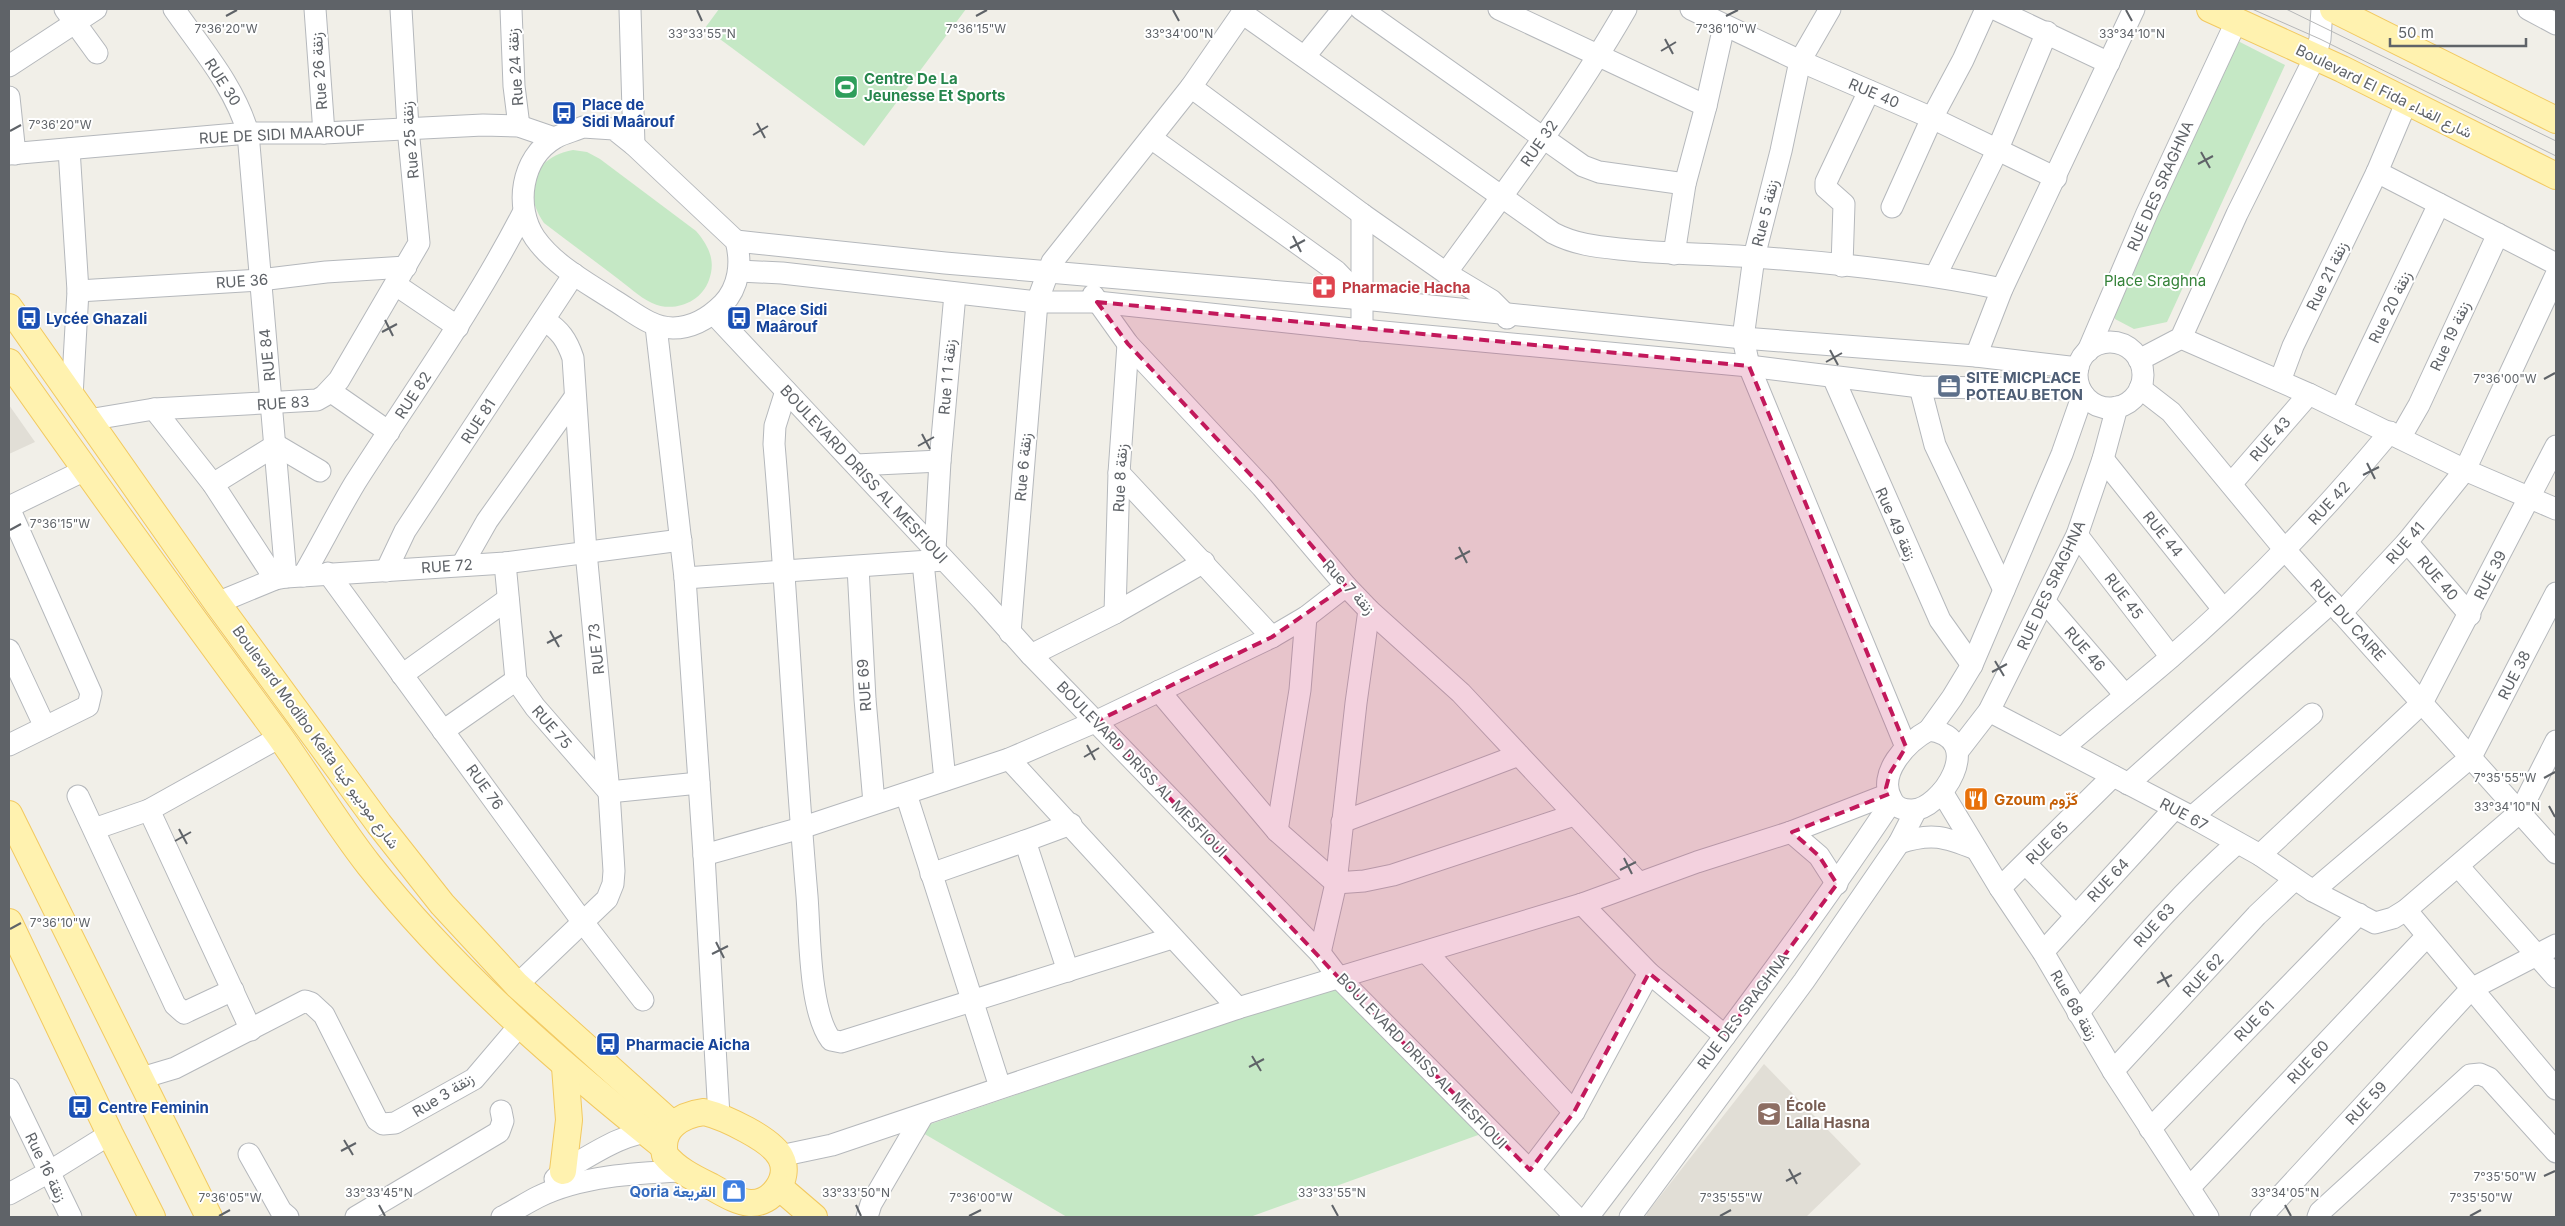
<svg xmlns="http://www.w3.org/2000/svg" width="2565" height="1226" viewBox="0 0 2565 1226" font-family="Inter,Vazirmatn,sans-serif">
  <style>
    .education { fill: #e1ded6 }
    .green { fill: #c5e8c5 }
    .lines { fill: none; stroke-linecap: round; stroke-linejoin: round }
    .minor-casing { stroke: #b5b8bc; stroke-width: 23 }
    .major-casing { stroke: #f2c960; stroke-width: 28 }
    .minor { stroke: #fff; stroke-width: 21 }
    .major { stroke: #fff2af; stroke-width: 26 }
    .tram { stroke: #b6b7b8; stroke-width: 1 }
    .marked { fill: #c2185b; fill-opacity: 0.2; stroke: #c2185b; stroke-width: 4; stroke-dasharray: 10 6; stroke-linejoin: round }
    .ticks { fill: none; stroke: #5f6368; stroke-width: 2 }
    .labels { text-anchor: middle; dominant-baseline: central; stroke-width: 4; stroke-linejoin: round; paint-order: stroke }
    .street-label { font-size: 15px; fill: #5f6368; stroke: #fff }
    .leisure-label { font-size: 15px; font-weight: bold; fill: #27864d; stroke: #fff; text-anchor: start }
    .transit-label { font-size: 15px; font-weight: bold; fill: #164399; stroke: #fff; text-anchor: start }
    .park-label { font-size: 15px; fill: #348238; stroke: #fff }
    .health-label { font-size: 15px; font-weight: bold; fill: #be3a42; stroke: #fff; text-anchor: start }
    .service-label { font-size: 15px; font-weight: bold; fill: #4e5e75; stroke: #fff; text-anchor: start }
    .food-label { font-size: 15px; font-weight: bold; fill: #c56008; stroke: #fff; text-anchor: start }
    .education-label { font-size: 15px; font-weight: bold; fill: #785e54; stroke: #fff; text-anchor: start }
    .shop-label { font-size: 15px; font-weight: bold; fill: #366cbe; stroke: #fff; text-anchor: end }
    .ticks-label { font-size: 12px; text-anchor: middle; fill: #5f6368; stroke: #fff; stroke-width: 4; stroke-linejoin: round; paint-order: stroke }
  </style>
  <rect width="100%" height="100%" fill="#f1efe8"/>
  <g class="education">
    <path d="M9,405L35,442L9,454Z"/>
    <path d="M1764,1064L1861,1164L1806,1217H1646L1647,1213Z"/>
  </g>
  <g class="green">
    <path d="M719,9H966L864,146L705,28Z"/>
    <path d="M2234,39L2285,65L2167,322L2134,329L2115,319L2112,303Z"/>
    <path d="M573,150L587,152L600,159L696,231C709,246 716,261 709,280C701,303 673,313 652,303C639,297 628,286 617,278C593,260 568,241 544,223C521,190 534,157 573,150Z"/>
    <path d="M1335,986L1481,1134L1250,1217H1067L916,1129Z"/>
  </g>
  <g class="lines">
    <defs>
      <g id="minor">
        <path d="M65,9L97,53"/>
        <path d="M174,9C201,48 235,87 248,133L286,577"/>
        <path d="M315,9L324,133"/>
        <path d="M511,9L514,86L519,126"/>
        <path d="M630,9L634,145"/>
        <path d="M1361,9L1583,166L1599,172L1685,184"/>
        <path d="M1499,9L1706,106"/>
        <path d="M1691,9L1800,61L1932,118L2056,178"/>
        <path d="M1830,9L1800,61L1781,151L1754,257L1743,338L1749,366L1906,747"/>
        <path d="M1995,9L2109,63"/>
        <path d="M2528,9L2556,24"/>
        <path d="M1242,13L1553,233C1578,246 1602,247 1629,250C1671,254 1713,254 1754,257C1837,263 1921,272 2002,289"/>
        <path d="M1305,56L1343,9"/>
        <path d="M9,66L96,9"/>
        <path d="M1191,87L1362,214L1446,273L1491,300L1507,316V318"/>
        <path d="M9,97L15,154"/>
        <path d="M583,127L614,129L634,145L736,241C742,263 739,287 723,304C709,318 693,328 673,328C650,328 631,310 612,299C586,282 554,265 535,238C514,207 521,158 555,138C563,133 574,131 583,127Z"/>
        <path d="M1151,138L1336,271L1363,299"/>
        <path d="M69,149L78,291L72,396"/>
        <path d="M9,154L248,133H324L483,125L519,126L554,138"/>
        <path d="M2377,172L2556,264"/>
        <path d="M1892,207L1932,118L1963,60L1986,9"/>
        <path d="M736,241L945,263L1363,299L1743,338L1976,356L2078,368"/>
        <path d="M1674,254L1685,184L1706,106L1724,26"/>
        <path d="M1842,266L1844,204L1826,188V182L1869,91"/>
        <path d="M739,271L782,273L1037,302H1097L1362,330L1749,366L1920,387L2080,389"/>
        <path d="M1446,273C1509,187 1573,101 1626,9"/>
        <path d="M1936,275L1997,151L2047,32"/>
        <path d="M396,285L458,327"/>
        <path d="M78,291L260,280L326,272L406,267"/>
        <path d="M1093,295L1128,344L1262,487L1346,586L1369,610L1461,693L1638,882"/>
        <path d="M714,314L982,600L1031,655L1320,953L1339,978L1576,1217"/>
        <path d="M656,326L685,578L704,855L719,1116"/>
        <path d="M1362,330V214"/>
        <path d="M2181,338L2309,394L2465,470L2556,509"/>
        <circle cx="2110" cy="375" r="33"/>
        <path d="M2088,351L2147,213L2236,22"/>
        <path d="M1976,356L2002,289L2134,9"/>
        <path d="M2139,360L2181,338L2237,214L2315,57L2320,39L2322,9"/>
        <path d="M1833,377L1940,620L1972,665"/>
        <path d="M2280,381L2293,346L2377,172L2407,101"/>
        <path d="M1920,387L1935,445L2004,590"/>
        <path d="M2140,388L2171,412L2285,550L2556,853"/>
        <path d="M330,391L389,432"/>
        <path d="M786,391L775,426L774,444C787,595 794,746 807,896C810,934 809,1011 831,1040L841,1042L1172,938"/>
        <path d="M154,409L213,484L275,579"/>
        <path d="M2341,409L2439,204"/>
        <path d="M88,420L154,409L317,400L324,396L339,380L419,243L408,128L401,9"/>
        <path d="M2400,438L2419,405L2498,234"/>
        <path d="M2103,459L2223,609"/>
        <path d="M856,465L940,461"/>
        <path d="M1119,473L1272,637"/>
        <path d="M213,484L276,445L320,471"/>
        <path d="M2231,484L2309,394"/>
        <path d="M9,507L85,470"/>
        <path d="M9,508L91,693L88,706L9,745"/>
        <path d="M2077,535L2171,657"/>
        <path d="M2407,542L2470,615"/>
        <path d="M935,550L940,461L955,294"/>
        <path d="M923,562L945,780"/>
        <path d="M505,563L516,680L535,707L609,792"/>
        <path d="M462,565L487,521L575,397"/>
        <path d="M858,567L865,699L874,803"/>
        <path d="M386,571L405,531L574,274"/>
        <path d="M328,573L582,921L643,1000"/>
        <path d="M303,576C321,545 337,513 355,483C412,394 474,308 523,213"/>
        <path d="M685,578L944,560"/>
        <path d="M2045,602L2125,695"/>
        <path d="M217,603L275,579L286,577L505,563L681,540"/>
        <path d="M1115,613L1119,473L1128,344"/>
        <path d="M2341,613L2407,542L2465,470L2556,275"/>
        <path d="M1010,633L1037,302L1052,262L1191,87L1245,9"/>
        <path d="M9,650L45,727"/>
        <path d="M1031,655L1115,613L1204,562"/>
        <path d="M402,675L508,599"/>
        <path d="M1159,691L1277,831L1336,883L1364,881L1393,875L1574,815"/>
        <path d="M1989,711L2192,817L2260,855L2313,891L2375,923L2393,918L2406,910L2520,812L2556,741"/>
        <path d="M1929,730L1952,698L1972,665L2062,454L2083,394"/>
        <path d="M1929,730C1988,738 1941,811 1911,810C1903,810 1895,807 1892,800C1876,774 1907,742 1929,730Z"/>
        <path d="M443,731L516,680"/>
        <path d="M2063,748C2099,717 2135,688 2170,658C2250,589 2323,513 2390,432"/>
        <path d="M1958,751L1989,711L2077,535L2103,459L2117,407"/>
        <path d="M1009,759L1238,1008"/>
        <path d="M2128,784L2332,602"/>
        <path d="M609,792L699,783"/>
        <path d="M1942,792L2000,888L2043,952L2113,1071L2208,1217"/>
        <path d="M906,794L1000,1087"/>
        <path d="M78,796L175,1005L184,1013L188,1011L233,990"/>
        <path d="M149,810L251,1030"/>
        <path d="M2192,817L2312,714"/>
        <path d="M1342,822L1519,755"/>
        <path d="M94,829L149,810L280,737"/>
        <path d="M1277,831L1300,690L1306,617"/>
        <path d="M1791,832L1819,856L1837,884"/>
        <path d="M1899,843C1932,832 1945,837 1976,849"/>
        <path d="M704,855L801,828L1009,759L1097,721L1272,637L1306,617L1346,586"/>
        <path d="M2260,855L2422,703L2556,446"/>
        <path d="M2026,864L2076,916"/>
        <path d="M2458,866L2556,977"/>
        <path d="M931,874L1025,841"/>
        <path d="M2000,888L2113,776"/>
        <path d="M2313,891L2471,757L2556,593"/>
        <path d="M1582,904L1649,973L1725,1036"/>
        <path d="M2406,910L2556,1089"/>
        <path d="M2043,952L2174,809"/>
        <path d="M1320,953L1336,883L1356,703L1369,610"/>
        <path d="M1427,953L1574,1112"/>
        <path d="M1068,971L1025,841L1071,824"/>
        <path d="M517,985L607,899L613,884L614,871L609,792L586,552L573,358C567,340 560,330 544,320"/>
        <path d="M2078,1013C2129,954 2178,895 2237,843"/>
        <path d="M2113,1071L2257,915L2294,880"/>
        <path d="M138,1079L175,1068L305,1001L311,1003L324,1015L377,1120L383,1124L395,1123L474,1079L520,1025"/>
        <path d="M9,1089L71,1217"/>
        <path d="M2150,1129L2359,914"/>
        <path d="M249,1154L281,1211L288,1217"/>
        <path d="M780,1156L832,1145L1238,1008L1582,904L1697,862L1791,832L1889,794"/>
        <path d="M1530,1170L1574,1112L1649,973"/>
        <path d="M555,1179L563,1171C592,1155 623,1132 657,1131"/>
        <path d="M2189,1188L2427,936"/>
        <path d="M9,1194L49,1172L110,1134"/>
        <path d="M356,1217L499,1132L503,1121L501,1111"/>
        <path d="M502,1217C514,1211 526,1203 538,1197C580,1176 636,1173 681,1171"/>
        <path d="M867,1217L871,1204L923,1115"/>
        <path d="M1588,1217C1692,1080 1797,944 1892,801"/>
        <path d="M1630,1217L1804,981L1899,843L1916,810"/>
        <path d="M2261,1217L2471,989L2556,945"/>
        <path d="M2318,1217L2320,1212L2470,1075L2480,1074L2489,1078L2556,1152"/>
      </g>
      <g id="major">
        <path d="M2210,9L2342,69L2556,176"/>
        <path d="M2333,9L2556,120"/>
        <path d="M9,307L217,603L379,824L442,904L517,985L673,1125"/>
        <path d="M9,362C97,487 187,611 278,734C309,777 336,823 369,865C452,970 559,1063 663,1146"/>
        <path d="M9,814L209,1217"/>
        <path d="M9,922L110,1134L152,1217"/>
        <path d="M704,1112C724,1117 772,1139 781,1158C791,1178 772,1204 750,1203C737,1202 723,1193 712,1187C694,1178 677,1170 665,1155C659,1129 680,1115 704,1112Z"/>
        <path d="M563,1171L569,1120L565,1067"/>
        <path d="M779,1187L814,1217"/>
      </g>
    </defs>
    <use href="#minor" class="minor-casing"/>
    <use href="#major" class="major-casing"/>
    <use href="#minor" class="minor"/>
    <use href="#major" class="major"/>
    <g class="tram">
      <path d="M2252,9L2320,39L2556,156"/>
      <path d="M2286,9L2556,141"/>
    </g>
  </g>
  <path class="marked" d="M1097,302L1749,366L1906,747L1890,773L1886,788L1889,794L1792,832L1819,856L1837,884L1725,1036L1649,973L1574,1112L1530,1170L1339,978L1097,721L1272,637L1346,586L1262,487L1128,344Z"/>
  <path class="ticks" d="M697,10L702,21M1173,10L1179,21M2126,10L2132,21M226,16L237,10M976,16L987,10M1726,16L1738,10M1665,39L1673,54M1661,51L1676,42M757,123L765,138M10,131L21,125M753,135L768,126M2201,152L2210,168M2198,164L2213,156M1293,236L1301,252M1290,248L1305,240M385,320L393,336M382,332L397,324M1830,350L1838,365M1826,362L1842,353M2544,379L2555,373M922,434L930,449M918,446L934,437M2367,463L2375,479M2363,475L2379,467M10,530L21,524M1459,547L1467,563M1455,559L1470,551M550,631L559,647M547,643L562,635M1995,661L2004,676M1992,672L2007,664M1087,745L1095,760M1084,757L1099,748M2544,778L2555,772M2549,806L2555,817M179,829L187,844M175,841L191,832M1624,858L1632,874M1620,870L1636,862M10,929L21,923M716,942L724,958M712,954L728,946M2161,972L2169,987M2157,983L2172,975M1252,1056L1261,1071M1249,1067L1264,1059M344,1140L353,1155M341,1151L356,1143M1789,1169L1797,1184M2544,1176L2555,1171M1786,1181L1801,1173M379,1205L385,1216M856,1205L861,1216M1332,1205L1338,1216M2285,1205L2291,1216M219,1216L230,1210M969,1216L981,1210M1720,1216L1731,1210M2470,1216L2481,1210"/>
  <defs>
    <symbol id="stadium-square" viewBox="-11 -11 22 22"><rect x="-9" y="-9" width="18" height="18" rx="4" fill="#2e9e5b" stroke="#fff"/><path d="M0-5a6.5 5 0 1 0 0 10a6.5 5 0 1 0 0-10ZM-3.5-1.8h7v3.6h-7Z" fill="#fff"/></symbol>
    <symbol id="bus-square" viewBox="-11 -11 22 22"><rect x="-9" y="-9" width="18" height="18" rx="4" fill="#1a4fb4" stroke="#fff"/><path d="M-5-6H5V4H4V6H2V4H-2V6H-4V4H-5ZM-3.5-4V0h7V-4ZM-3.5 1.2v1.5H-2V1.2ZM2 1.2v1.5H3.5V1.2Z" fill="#fff"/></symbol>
    <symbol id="pharmacy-square" viewBox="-11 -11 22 22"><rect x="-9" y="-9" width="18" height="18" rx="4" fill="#e0444e" stroke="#fff"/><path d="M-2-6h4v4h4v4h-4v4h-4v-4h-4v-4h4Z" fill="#fff"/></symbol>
    <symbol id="office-square" viewBox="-11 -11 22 22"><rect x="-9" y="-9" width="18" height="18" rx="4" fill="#5c6f8a" stroke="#fff"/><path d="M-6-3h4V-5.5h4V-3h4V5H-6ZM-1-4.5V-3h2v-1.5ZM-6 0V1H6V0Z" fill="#fff"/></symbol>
    <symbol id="restaurant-square" viewBox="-11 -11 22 22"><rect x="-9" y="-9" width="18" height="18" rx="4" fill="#e8710a" stroke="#fff"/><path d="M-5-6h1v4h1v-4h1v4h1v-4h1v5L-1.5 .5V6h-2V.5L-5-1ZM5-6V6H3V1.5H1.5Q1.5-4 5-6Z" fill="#fff"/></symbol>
    <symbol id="school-square" viewBox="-11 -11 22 22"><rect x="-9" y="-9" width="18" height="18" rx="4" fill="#8d6e63" stroke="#fff"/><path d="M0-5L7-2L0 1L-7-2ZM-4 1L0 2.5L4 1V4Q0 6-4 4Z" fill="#fff"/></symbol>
    <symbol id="shop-square" viewBox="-11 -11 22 22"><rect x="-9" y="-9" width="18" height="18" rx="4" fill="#3f7fe0" stroke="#fff"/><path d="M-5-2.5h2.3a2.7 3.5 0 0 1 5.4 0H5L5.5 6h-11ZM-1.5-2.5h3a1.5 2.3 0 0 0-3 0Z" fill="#fff"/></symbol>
  </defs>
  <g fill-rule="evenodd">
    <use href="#stadium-square" x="832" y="73" width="28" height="28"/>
    <use href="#bus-square" x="550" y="99" width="28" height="28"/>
    <use href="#pharmacy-square" x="1310" y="273" width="28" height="28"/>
    <use href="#bus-square" x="15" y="304" width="28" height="28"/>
    <use href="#bus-square" x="725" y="304" width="28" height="28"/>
    <use href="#office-square" x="1935" y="372" width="28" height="28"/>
    <use href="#restaurant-square" x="1962" y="785" width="28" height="28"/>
    <use href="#bus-square" x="594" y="1030" width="28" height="28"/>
    <use href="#bus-square" x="66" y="1093" width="28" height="28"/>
    <use href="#school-square" x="1755" y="1100" width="28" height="28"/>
    <use href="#shop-square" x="720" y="1177" width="28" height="28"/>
  </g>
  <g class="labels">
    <g class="street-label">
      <text transform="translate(515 67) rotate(-94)">Rue 24 زنقة</text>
      <text transform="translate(319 71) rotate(-94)">Rue 26 زنقة</text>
      <text transform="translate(223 82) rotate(57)">RUE 30</text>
      <text transform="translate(2384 91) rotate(26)">Boulevard El Fida شارع الفداء</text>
      <text transform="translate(1874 93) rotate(23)">RUE 40</text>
      <text transform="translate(282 134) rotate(-3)">RUE DE SIDI MAAROUF</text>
      <text transform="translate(410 140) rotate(-95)">Rue 25 زنقة</text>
      <text transform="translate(1539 143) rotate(-55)">RUE 32</text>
      <text transform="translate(2160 186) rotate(-66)">RUE DES SRAGHNA</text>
      <text transform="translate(1765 213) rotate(-76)">Rue 5 زنقة</text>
      <text transform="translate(2327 276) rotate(-64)">Rue 21 زنقة</text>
      <text transform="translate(242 281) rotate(-4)">RUE 36</text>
      <text transform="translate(2390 307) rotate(-64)">Rue 20 زنقة</text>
      <text transform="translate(2450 336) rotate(-65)">Rue 19 زنقة</text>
      <text transform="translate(267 355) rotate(-96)">RUE 84</text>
      <text transform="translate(947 377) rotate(-85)">Rue 1 زنقة 1</text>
      <text transform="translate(413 395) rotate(-57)">RUE 82</text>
      <text transform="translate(283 403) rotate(-4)">RUE 83</text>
      <text transform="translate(478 421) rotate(-57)">RUE 81</text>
      <text transform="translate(2270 439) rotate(-49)">RUE 43</text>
      <text transform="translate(1023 467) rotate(-85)">Rue 6 زنقة</text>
      <text transform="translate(864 474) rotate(47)">BOULEVARD DRISS AL MESFIOUI</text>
      <text transform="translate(1120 478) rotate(-87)">Rue 8 زنقة</text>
      <text transform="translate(2329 503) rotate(-47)">RUE 42</text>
      <text transform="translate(1896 524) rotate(66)">Rue 49 زنقة</text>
      <text transform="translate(2163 534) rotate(51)">RUE 44</text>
      <text transform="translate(2405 543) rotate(-49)">RUE 41</text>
      <text transform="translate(447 566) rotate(-4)">RUE 72</text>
      <text transform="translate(2490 575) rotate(-63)">RUE 39</text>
      <text transform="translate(2438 578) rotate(49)">RUE 40</text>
      <text transform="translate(2051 585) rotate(-65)">RUE DES SRAGHNA</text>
      <text transform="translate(1349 587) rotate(47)">Rue 7 زنقة</text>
      <text transform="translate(2124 596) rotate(53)">RUE 45</text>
      <text transform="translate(2348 620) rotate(48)">RUE DU CAIRE</text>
      <text transform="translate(596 649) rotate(-96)">RUE 73</text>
      <text transform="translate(2085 649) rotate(49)">RUE 46</text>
      <text transform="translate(2514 675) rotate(-63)">RUE 38</text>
      <text transform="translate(864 685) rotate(-94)">RUE 69</text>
      <text transform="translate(552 727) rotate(49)">RUE 75</text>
      <text transform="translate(316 737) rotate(54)">Boulevard Modibo Keita شارع موديبو كيتا</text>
      <text transform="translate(1142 769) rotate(46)">BOULEVARD DRISS AL MESFIOUI</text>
      <text transform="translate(485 787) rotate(54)">RUE 76</text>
      <text transform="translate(2184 814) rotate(28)">RUE 67</text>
      <text transform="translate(2047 843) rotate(-45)">RUE 65</text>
      <text transform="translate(2108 880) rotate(-47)">RUE 64</text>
      <text transform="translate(2154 925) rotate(-48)">RUE 63</text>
      <text transform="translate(2203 975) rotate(-48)">RUE 62</text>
      <text transform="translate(2074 1005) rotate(60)">Rue 68 زنقة</text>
      <text transform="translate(1743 1011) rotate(-53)">RUE DES SRAGHNA</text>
      <text transform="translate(2254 1021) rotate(-46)">RUE 61</text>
      <text transform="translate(1422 1061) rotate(46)">BOULEVARD DRISS AL MESFIOUI</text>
      <text transform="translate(2308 1062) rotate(-47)">RUE 60</text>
      <text transform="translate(443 1095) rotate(-32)">Rue 3 زنقة</text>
      <text transform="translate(2366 1103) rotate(-47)">RUE 59</text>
      <text transform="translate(46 1167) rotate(64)">Rue 16 زنقة</text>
    </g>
    <g class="leisure-label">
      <text x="864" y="78">Centre De La<tspan x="864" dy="17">Jeunesse Et Sports</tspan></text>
    </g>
    <g class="transit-label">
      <text x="582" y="104">Place de<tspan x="582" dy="17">Sidi Maârouf</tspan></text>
      <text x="756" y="309">Place Sidi<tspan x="756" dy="17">Maârouf</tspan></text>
      <text x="46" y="318">Lycée Ghazali</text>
      <text x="626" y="1044">Pharmacie Aicha</text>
      <text x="98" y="1107">Centre Feminin</text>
    </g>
    <g class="park-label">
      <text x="2155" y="280">Place Sraghna</text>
    </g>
    <g class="health-label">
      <text x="1342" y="287">Pharmacie Hacha</text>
    </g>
    <g class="service-label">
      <text x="1966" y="377">SITE MICPLACE<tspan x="1966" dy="17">POTEAU BETON</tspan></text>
    </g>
    <g class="food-label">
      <text x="1994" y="799">Gzoum كَزّوم</text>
    </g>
    <g class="education-label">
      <text x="1786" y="1105">École<tspan x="1786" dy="17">Lalla Hasna</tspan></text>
    </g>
    <g class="shop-label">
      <text x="716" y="1191">Qoria القريعة</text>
    </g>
  </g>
  <g class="ticks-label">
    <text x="226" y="33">7°36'20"W</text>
    <text x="976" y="33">7°36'15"W</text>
    <text x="1726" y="33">7°36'10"W</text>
    <text x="702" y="38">33°33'55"N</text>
    <text x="1179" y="38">33°34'00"N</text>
    <text x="2132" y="38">33°34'10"N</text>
    <text x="60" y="129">7°36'20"W</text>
    <text x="2505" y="383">7°36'00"W</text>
    <text x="60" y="528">7°36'15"W</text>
    <text x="2505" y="782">7°35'55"W</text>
    <text x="2507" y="811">33°34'10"N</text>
    <text x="60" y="927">7°36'10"W</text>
    <text x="2505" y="1181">7°35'50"W</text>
    <text x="379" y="1197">33°33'45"N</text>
    <text x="856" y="1197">33°33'50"N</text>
    <text x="1332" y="1197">33°33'55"N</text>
    <text x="2285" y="1197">33°34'05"N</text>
    <text x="230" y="1202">7°36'05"W</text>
    <text x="981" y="1202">7°36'00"W</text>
    <text x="1731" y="1202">7°35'55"W</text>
    <text x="2481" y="1202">7°35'50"W</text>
  </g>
  <rect width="2565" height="1226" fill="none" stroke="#5f6368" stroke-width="20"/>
  <path d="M2390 38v8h136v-8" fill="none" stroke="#5f6368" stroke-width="2.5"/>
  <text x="2398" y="38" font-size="15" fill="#5f6368" stroke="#ffffff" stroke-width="4" paint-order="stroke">50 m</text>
</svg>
